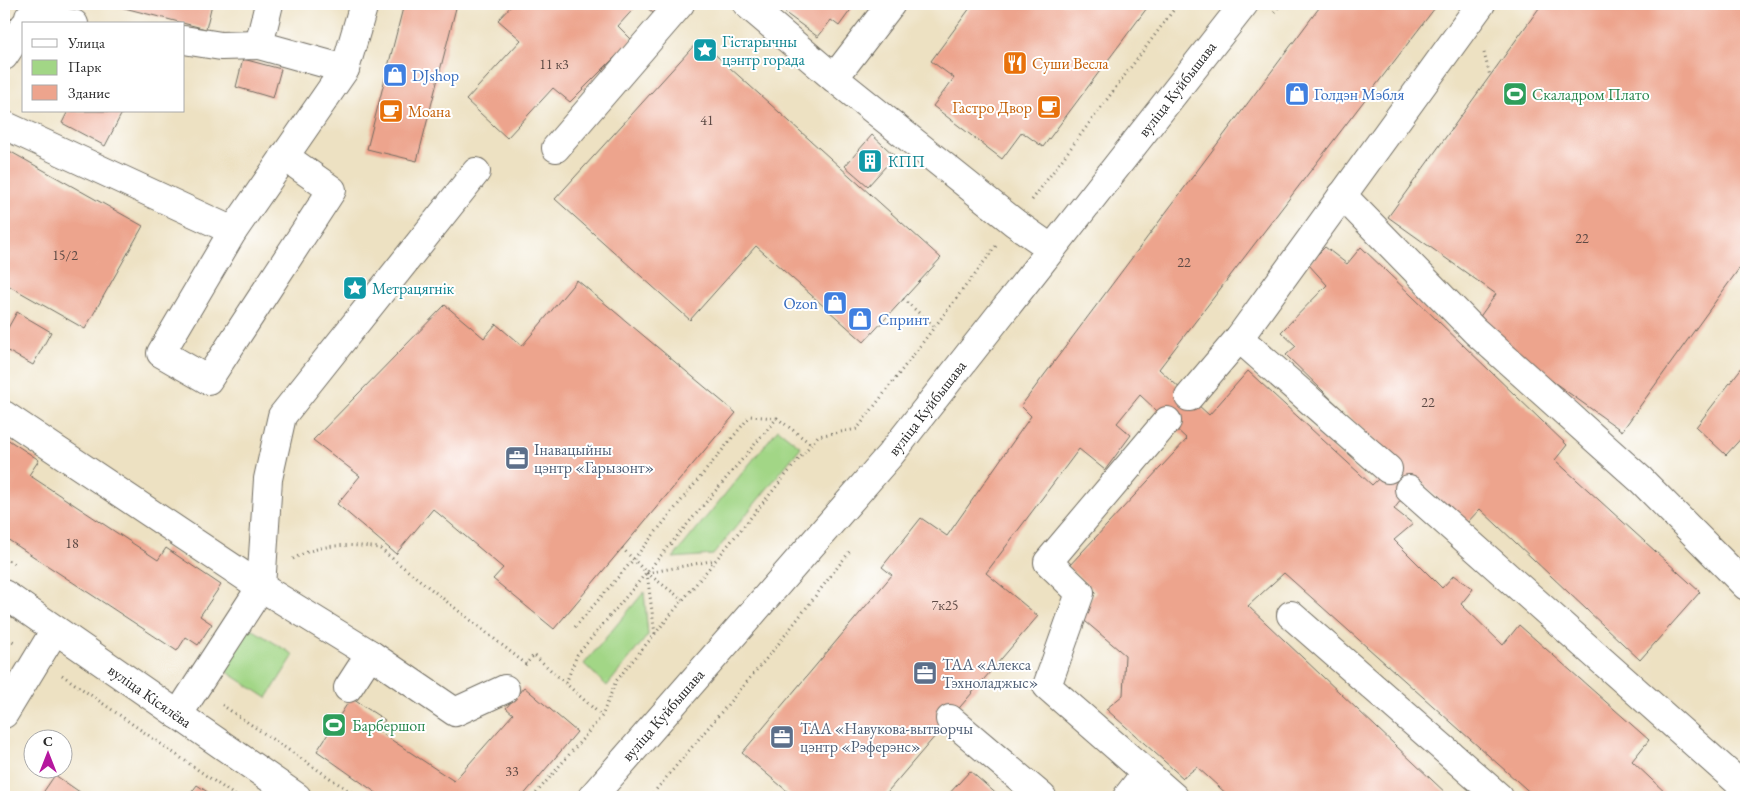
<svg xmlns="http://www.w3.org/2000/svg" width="1750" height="801" viewBox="0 0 1750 801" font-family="'EB Garamond',serif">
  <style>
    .green { fill: #a2d686; stroke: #668058 }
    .building { fill: #eda48d }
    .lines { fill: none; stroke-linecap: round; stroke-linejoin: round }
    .minor-casing { stroke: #6f6b60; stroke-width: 30 }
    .major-casing { stroke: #6f6b60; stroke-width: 30 }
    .path { stroke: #6f6b60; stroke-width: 3; stroke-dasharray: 1 4; stroke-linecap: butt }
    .minor { stroke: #fff; stroke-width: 28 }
    .major { stroke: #fff; stroke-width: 28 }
    .labels { text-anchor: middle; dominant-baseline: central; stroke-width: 4; stroke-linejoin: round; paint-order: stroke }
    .number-label { font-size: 14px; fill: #5c4944 }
    .culture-label { font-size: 16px; fill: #0d838f; stroke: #fff; text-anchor: start }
    .food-label { font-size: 16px; fill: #c56008; stroke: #fff; text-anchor: start }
    .shop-label { font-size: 16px; fill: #366cbe; stroke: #fff; text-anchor: start }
    .street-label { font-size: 16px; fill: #2b2b2b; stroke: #fff }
    .leisure-label { font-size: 16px; fill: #27864d; stroke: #fff; text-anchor: start }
    .service-label { font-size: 16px; fill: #4e5e75; stroke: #fff; text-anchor: start }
  </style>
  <rect width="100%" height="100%" fill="#fff"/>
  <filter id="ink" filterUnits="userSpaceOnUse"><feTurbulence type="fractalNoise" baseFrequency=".02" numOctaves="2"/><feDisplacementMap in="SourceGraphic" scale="10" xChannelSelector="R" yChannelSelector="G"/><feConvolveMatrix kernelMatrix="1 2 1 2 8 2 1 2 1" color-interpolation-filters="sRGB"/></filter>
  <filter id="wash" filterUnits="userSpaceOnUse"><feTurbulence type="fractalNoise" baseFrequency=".0096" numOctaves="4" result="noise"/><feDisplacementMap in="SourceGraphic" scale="20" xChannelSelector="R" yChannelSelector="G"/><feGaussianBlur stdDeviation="1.12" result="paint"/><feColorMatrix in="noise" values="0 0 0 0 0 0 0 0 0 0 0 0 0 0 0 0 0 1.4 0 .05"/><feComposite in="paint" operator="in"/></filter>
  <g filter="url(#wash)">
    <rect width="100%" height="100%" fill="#ede1c2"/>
    <g class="green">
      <path d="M778,429L801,447L713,555L673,558Z"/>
      <path d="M644,592L648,635L607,686L584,664Z"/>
      <path d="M247,626L294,655L267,698L221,668Z"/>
    </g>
    <g id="blocks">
      <g class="building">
        <path d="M109,4H212L206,29Z"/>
        <path d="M404,4H457L417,161L367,149Z"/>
        <path d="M513,4H638L618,26L632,40L570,102L553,88L507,138L466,100L521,40L498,20Z"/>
        <path d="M643,4H664L654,14Z"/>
        <path d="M773,4H855L839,26L831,20L818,37Z"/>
        <path d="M973,4H1150L1043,147L1022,132L1002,159L933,106L954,78L931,61Z"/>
        <path d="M1322,4H1438L1159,369L1209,415L1248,371L1372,485L1396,462L1286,355L1296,346L1281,332L1327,285L1308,264L1325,247L1347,264L1361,247L1567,445L1555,460L1700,592L1640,660L1480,509L1464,526L1418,478L1394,509L1413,524L1394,540L1442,588L1454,575L1473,589L1461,604L1503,645L1519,625L1649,740L1632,761L1670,797H1535L1284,573L1248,606L1450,797H1230L1197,767L1183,778L1106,709L1123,695L1125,655L1079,616L1096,592L1068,567L1187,439L1140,395L1117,423L1131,435L1105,470L1079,449L986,573L1038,616L883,797H794L742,753L892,575L882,567L921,518L947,536L1031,416L1021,406Z"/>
        <path d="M1542,4H1746V259L1622,431L1474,325L1496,294L1388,217Z"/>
        <path d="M699,40L941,258L864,342L756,246L690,320L555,199Z"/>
        <path d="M243,59L281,69L273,98L236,87Z"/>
        <path d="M68,111H123L105,146L62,123Z"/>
        <path d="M872,135L895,156L868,186L845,166Z"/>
        <path d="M4,148L143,226L85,329L4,283Z"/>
        <path d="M577,280L736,413L554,629L493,579L503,568L433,509L396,554L337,504L360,476L313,440L445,305L484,338L496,324L522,346Z"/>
        <path d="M17,312L51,332L33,365L4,349V335Z"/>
        <path d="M1746,362V433L1726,455L1696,427Z"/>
        <path d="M4,437L39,460L29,475L158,560L166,548L221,585L200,616L212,624L198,645L186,637L177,651L4,537Z"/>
        <path d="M524,687L577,732L522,797H382L317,751L351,698L385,720L378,731L454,781L513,714L506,708Z"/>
        <path d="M970,771L1000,797H946Z"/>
        <path d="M55,775L87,797H40Z"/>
        <path d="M197,785L215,797H188Z"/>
      </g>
    </g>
  </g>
  <g filter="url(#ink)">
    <use href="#blocks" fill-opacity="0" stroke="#6f6b60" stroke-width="1"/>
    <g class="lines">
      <defs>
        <g id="minor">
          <path d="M269,4L259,45L345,69L364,4"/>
          <path d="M747,4L834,78L1015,223L1052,249"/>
          <path d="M29,17L74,24"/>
          <path d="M184,40L221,46L259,45"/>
          <path d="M4,56L24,26"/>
          <path d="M834,78L891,4"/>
          <path d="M4,125L233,231L345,69"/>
          <path d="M556,148L680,4"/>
          <path d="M1342,195L1475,331L1641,480L1746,586"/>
          <path d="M233,231L161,353L208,380L332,190L284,156"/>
          <path d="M1239,338L1388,469"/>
          <path d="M1189,397L1239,338L1481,4"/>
          <path d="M4,415L261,587L370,654L455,712L505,689"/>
          <path d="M1167,421L1048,562L1080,593L1047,686L1174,797"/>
          <path d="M1409,489L1746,789"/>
          <path d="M4,594L297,797"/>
          <path d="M1291,615L1499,797"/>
          <path d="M348,688L370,654"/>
          <path d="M4,714L55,630"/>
          <path d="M178,715L261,587L268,479L282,416L476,172"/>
          <path d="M950,719L1042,797"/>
          <path d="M1127,797L1145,774"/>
        </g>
        <path id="major" d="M592,797L890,455L1244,4"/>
      </defs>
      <use href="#minor" class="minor-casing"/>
      <use href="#major" class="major-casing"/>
      <g class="path">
        <path d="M1274,12L1281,4"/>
        <path d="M1484,53L1490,76"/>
        <path d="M1032,200L1178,4"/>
        <path d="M903,299L935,327"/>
        <path d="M622,548L647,573L683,600"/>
        <path d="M4,558L14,564"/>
        <path d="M293,559C319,543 349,544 379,548L526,664"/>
        <path d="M647,573L716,560"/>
        <path d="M647,573L655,634"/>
        <path d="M575,627L633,560L750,416L776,418"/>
        <path d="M4,636L14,642"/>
        <path d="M525,665L534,655L602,716"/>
        <path d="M62,675L237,797"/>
        <path d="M566,683L577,655L777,418L811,444"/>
        <path d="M222,705L358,797"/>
        <path d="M533,797L602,716L616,681L818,436L857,429L996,246"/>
        <path d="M650,797L776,647L850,551"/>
      </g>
      <use href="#minor" class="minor"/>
      <use href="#major" class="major"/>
    </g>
  </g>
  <defs>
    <symbol id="sight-square" viewBox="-11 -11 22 22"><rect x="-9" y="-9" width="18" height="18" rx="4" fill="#0f9aa8" stroke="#fff"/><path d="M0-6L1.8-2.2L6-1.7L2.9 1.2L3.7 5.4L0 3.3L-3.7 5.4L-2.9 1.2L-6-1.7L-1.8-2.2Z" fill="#fff"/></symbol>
    <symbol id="restaurant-square" viewBox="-11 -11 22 22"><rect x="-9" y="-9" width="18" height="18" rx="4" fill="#e8710a" stroke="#fff"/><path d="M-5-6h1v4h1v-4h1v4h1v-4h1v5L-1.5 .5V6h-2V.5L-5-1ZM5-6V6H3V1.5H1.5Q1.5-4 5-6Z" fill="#fff"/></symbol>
    <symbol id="shop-square" viewBox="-11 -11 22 22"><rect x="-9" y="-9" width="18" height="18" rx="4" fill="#3f7fe0" stroke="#fff"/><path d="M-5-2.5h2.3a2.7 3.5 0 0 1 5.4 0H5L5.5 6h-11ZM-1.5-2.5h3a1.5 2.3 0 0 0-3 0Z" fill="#fff"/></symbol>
    <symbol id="stadium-square" viewBox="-11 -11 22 22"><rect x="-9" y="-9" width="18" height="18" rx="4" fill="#2e9e5b" stroke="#fff"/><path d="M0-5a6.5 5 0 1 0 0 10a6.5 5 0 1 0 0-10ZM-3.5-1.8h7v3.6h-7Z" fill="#fff"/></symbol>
    <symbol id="cafe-square" viewBox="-11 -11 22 22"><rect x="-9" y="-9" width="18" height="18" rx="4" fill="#e8710a" stroke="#fff"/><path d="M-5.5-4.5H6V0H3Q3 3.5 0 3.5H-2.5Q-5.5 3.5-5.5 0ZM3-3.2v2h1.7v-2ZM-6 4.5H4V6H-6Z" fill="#fff"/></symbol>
    <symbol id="building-square" viewBox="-11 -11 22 22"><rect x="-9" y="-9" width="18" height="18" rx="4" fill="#0f9aa8" stroke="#fff"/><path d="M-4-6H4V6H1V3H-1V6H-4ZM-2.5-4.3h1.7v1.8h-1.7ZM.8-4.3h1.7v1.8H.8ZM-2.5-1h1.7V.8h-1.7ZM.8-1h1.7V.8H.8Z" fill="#fff"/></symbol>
    <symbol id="office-square" viewBox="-11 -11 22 22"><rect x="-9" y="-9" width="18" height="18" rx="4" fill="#5c6f8a" stroke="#fff"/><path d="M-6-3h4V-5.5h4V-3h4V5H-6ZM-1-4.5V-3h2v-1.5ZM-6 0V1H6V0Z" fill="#fff"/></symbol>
  </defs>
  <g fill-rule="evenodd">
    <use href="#sight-square" x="691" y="36" width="28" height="28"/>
    <use href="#restaurant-square" x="1001" y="49" width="28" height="28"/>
    <use href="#shop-square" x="381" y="61" width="28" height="28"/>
    <use href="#shop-square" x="1283" y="80" width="28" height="28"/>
    <use href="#stadium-square" x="1501" y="80" width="28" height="28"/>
    <use href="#cafe-square" x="1035" y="93" width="28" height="28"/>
    <use href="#cafe-square" x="377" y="97" width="28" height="28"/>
    <use href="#building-square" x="856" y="147" width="28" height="28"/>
    <use href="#sight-square" x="341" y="274" width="28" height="28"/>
    <use href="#shop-square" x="821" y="289" width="28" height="28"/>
    <use href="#shop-square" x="846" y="305" width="28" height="28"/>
    <use href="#office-square" x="503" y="444" width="28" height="28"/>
    <use href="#office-square" x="911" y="659" width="28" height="28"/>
    <use href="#stadium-square" x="320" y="711" width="28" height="28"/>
    <use href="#office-square" x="768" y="723" width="28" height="28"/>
  </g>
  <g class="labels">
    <g class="number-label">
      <text x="554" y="64">11 к3</text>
      <text x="707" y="120">41</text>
      <text x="1582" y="238">22</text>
      <text x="65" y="255">15/2</text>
      <text x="1184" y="262">22</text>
      <text x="1428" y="402">22</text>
      <text x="72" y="543">18</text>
      <text x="945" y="605">7к25</text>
      <text x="512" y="771">33</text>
    </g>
    <g class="culture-label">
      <text x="722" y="41">Гістарычны<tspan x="722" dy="18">цэнтр горада</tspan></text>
      <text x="888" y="161">КПП</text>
      <text x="372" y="288">Метрацягнік</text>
    </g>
    <g class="food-label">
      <text x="1032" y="63">Суши Весла</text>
      <text x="1032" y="107" text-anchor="end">Гастро Двор</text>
      <text x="408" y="111">Моана</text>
    </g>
    <g class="shop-label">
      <text x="412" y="75">DJshop</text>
      <text x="1314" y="94">Голдэн Мэбля</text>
      <text x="818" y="303" text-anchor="end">Ozon</text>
      <text x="878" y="319">Спринт</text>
    </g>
    <g class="street-label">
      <text transform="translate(1177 89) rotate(-52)">вуліца Куйбышава</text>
      <text transform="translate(927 408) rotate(-52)">вуліца Куйбышава</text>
      <text transform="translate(150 696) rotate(35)">вуліца Кісялёва</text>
      <text transform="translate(663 715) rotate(-49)">вуліца Куйбышава</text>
    </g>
    <g class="leisure-label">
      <text x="1532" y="94">Скаладром Плато</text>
      <text x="352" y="725">Барбершоп</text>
    </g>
    <g class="service-label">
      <text x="534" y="449">Інавацыйны<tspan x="534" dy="18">цэнтр «Гарызонт»</tspan></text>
      <text x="942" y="664">ТАА «Алекса<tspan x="942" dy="18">Тэхноладжыс»</tspan></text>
      <text x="800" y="728">ТАА «Навукова-вытворчы<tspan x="800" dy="18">цэнтр «Рэферэнс»</tspan></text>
    </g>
  </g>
  <rect width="1750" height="801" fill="none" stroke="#fff" stroke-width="20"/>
  <rect x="22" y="22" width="162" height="90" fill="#ffffff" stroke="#aaaaaa"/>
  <rect x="32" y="39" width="25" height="8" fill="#ffffff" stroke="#aaaaaa"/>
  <text x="68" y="48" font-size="15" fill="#2b2b2b">Улица</text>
  <rect x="32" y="60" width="25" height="15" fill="#a2d686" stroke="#aaaaaa"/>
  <text x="68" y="72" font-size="15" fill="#2b2b2b">Парк</text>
  <rect x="32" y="85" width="25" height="15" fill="#eda48d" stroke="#aaaaaa"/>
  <text x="68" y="98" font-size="15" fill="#2b2b2b">Здание</text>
  <g transform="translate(48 754)"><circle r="24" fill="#ffffff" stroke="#aaaaaa"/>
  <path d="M0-4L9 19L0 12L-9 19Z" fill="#b5179e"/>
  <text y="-8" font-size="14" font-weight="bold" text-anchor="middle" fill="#2b2b2b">С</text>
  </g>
</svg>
